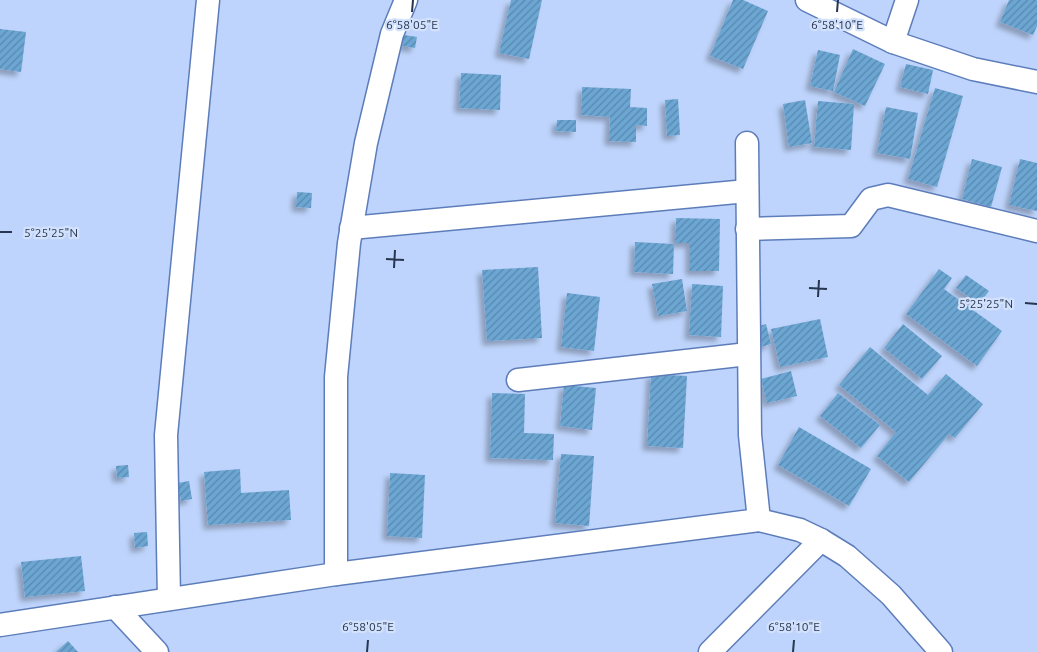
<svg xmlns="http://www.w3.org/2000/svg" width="1037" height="652" viewBox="0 0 1037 652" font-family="Ubuntu,sans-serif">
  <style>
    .building { fill: url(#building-hatch); filter: url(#shadow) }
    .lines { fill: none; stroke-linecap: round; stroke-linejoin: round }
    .minor-casing { stroke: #5d7dba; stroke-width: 25 }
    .minor { stroke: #fff; stroke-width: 22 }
    .ticks { fill: none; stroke: #273550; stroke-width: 2 }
    .ticks-label { font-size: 12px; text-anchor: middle; fill: #273550; stroke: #d2e1fc; stroke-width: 4.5; stroke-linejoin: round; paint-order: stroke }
  </style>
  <defs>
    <pattern id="building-hatch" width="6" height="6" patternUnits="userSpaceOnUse" patternTransform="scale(1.25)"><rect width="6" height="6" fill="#6ca6d3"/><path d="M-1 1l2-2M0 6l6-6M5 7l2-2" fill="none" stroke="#5988ae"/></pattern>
    <filter id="shadow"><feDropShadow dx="-4.5" dy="4.5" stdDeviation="2.5" flood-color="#0004"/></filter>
  </defs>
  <rect width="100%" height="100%" fill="#bed4fc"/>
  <g class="building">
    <path d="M511,0H542L529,59L499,53Z"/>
    <path d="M733,0H743L768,11L743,69L710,56Z"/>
    <path d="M1009,0H1037V26L1033,35L1000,22Z"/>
    <path d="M0,29L26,32L21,72L0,69Z"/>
    <path d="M404,35L417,37L415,48L402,46Z"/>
    <path d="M853,49L885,64L865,106L834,92Z"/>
    <path d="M818,50L840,55L833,91L810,86Z"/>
    <path d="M906,64L933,70L928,94L900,87Z"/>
    <path d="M461,73L501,75L500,110L459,108Z"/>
    <path d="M582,87L631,89L630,107L647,108V126L636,125V142L609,141L610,117L581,115Z"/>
    <path d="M935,88L963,96L937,187L908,179Z"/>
    <path d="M678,99L680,135L667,136L665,100Z"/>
    <path d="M805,100L812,143L789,147L783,104Z"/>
    <path d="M818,101L854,104L851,150L814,147Z"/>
    <path d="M886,107L918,113L910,159L877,153Z"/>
    <path d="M557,120H576V132L556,131Z"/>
    <path d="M972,159L1002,167L991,207L962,199Z"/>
    <path d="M1020,159L1037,163V211L1009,205Z"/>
    <path d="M297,192L312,193L311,208L296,207Z"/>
    <path d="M676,218L720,219L719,271H690V243H675Z"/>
    <path d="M635,242L674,244L673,274L634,272Z"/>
    <path d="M538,267L542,338L487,341L482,270Z"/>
    <path d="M939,269L952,278L944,289L1002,331L977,366L906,314Z"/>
    <path d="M966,275L989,291L979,304L956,288Z"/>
    <path d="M682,279L687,311L658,316L652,284Z"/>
    <path d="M692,284L723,286L721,337L689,335Z"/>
    <path d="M567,293L600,297L594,351L561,347Z"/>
    <path d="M820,319L828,357L780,367L771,329Z"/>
    <path d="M766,324L771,344L757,348L752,328Z"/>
    <path d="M903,324L942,356L922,379L884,348Z"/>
    <path d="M870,347L928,395L946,374L983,404L955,438L949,434L909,482L877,456L896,432L839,385Z"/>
    <path d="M791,371L797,396L767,403L761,379Z"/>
    <path d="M651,374L687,376L683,448L647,446Z"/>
    <path d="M564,385L596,388L592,430L560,426Z"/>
    <path d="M492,393L525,394L524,433L554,434L553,460L490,458Z"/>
    <path d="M838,393L880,425L861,448L820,416Z"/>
    <path d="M799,427L871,469L849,506L778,465Z"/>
    <path d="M561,454L594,456L589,526L555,523Z"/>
    <path d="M128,465L129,477L117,478L116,466Z"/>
    <path d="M240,469L241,493L289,490L291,520L208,525L204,472Z"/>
    <path d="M390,473L425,475L422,538L387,536Z"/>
    <path d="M189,481L192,499L181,501L178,483Z"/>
    <path d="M147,532L148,546L135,548L134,533Z"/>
    <path d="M81,556L85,591L25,597L21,562Z"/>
    <path d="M68,641L78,652H56Z"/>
  </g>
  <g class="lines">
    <defs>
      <g id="minor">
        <path d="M807,0L893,42L973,69L1037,82"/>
        <path d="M893,42L907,0"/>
        <path d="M747,143L750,435L759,520"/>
        <path d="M351,228L747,191"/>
        <path d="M747,229L851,226L871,199L888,195L1037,231"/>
        <path d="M518,380L748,354"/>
        <path d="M336,574V377L349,243L366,143L392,34L406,0"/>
        <path d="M169,599L166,435L208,0"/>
        <path d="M115,607L157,652"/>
        <path d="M0,625L336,574L759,520L800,530L821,540L847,556L891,595L941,652"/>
        <path d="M710,652L821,540"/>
      </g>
    </defs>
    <use href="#minor" class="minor-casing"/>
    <use href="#minor" class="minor"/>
  </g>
  <path class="ticks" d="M412,12L413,0M837,12L838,0M0,232H12M386,259L404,260M394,268L395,250M809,288L827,289M818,297L819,280M1025,303L1037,304M367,652L368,640M793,652L794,640"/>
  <g class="ticks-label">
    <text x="412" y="29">6°58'05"E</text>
    <text x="837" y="29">6°58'10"E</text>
    <text x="51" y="237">5°25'25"N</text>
    <text x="986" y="308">5°25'25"N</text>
    <text x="368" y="631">6°58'05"E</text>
    <text x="794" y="631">6°58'10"E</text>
  </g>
</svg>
